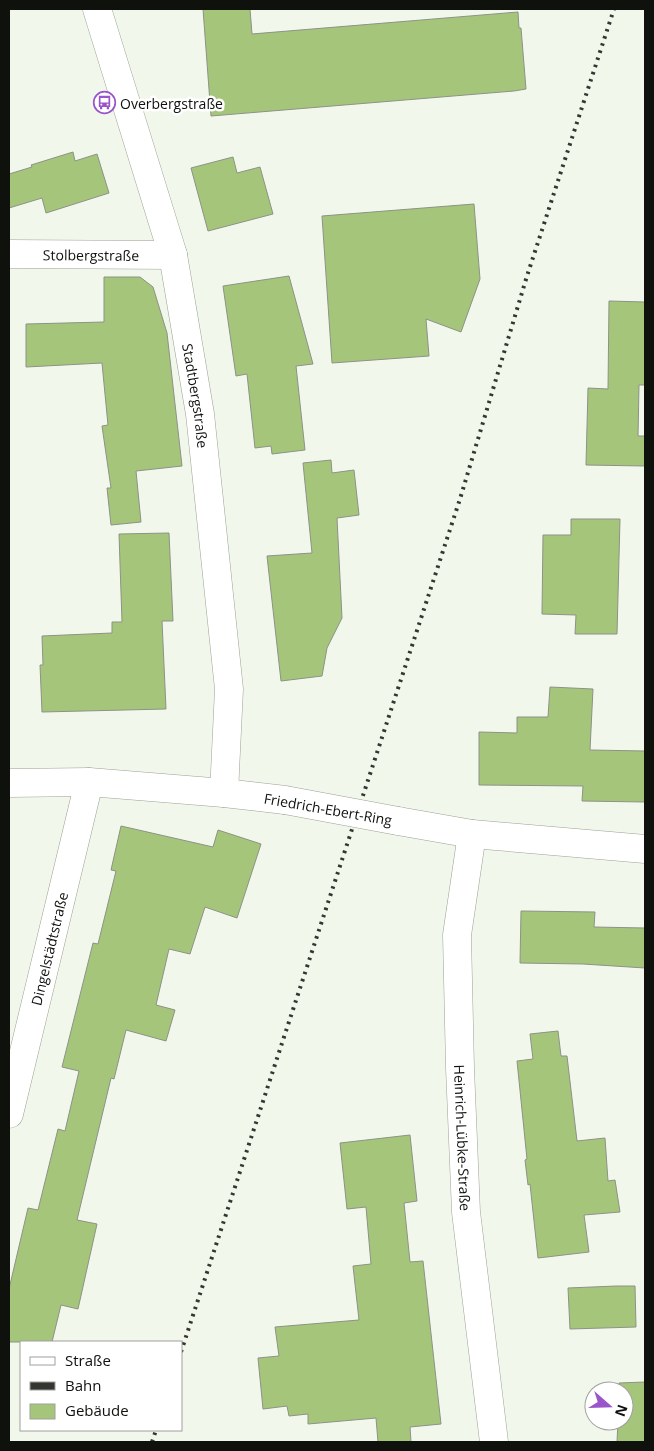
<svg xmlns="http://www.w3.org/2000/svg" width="654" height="1451" viewBox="0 0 654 1451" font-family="'Open Sans',sans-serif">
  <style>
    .building { fill: #a5c67a; stroke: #8d9287 }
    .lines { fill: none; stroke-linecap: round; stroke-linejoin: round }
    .minor-casing { stroke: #9ca296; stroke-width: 29 }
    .minor { stroke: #fff; stroke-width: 28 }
    .rail { stroke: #343631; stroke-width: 4; stroke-dasharray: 2.5 5; stroke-linecap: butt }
    .minor-bridge-casing { stroke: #9ca296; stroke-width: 29; stroke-linecap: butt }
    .minor-bridge { stroke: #fff; stroke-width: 28 }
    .labels { text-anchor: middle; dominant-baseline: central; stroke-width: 5; stroke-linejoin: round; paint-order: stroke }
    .poi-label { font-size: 14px; fill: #0f110d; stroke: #fff; text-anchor: start }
    .street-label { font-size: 14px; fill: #0f110d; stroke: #fff }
  </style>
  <rect width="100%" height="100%" fill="#f1f7eb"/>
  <g class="building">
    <path d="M203,9H250L252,34L518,12L519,28H521L526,89L514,91L211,116Z"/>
    <path d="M73,152L75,161L97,154L109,193L46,213L42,198L9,208V174L32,167L31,165Z"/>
    <path d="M233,157L237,173L260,167L273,214L208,231L191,168Z"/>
    <path d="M474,204L480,279L461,332L426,319L429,356L332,363L322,216Z"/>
    <path d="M289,276L313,364L296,366L305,450L272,454L271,446L255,448L247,374L236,376L223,286Z"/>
    <path d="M104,277H140L153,287L167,333L182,466L136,471L141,522L111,525L107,488H111L102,426L108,425L102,363L26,367V324L104,322Z"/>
    <path d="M609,301L645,302V385H639L638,436H645V466L586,465L588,388L608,389Z"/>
    <path d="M331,460L332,473L354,470L359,515L337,518L342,618L327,648L322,676L281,681L267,556L312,553L303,463Z"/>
    <path d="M571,519H620L617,634H575L576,615L542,614L543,535H571Z"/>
    <path d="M169,533L173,621H162L166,709L42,712L40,665H43L42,636L112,633V622H122L119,534Z"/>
    <path d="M550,687L593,689L590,750L645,751V802L582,801L583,786L479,785V732L517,733V717H548Z"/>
    <path d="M121,826L213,847L218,830L261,844L237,918L205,907L190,954L169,949L156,1005L175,1010L166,1041L126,1030L114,1079L111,1078L77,1220L97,1224L78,1309L61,1305L52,1342H9V1289L28,1208L38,1210L58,1129L65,1131L79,1071L62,1067L93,943L98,944L116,871L111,870Z"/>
    <path d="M521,911L595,912L594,927L645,928V968L583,964L520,963Z"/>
    <path d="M558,1031L561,1056H567L577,1141L605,1138L608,1181L615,1180L620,1212L584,1215L589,1252L538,1258L530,1184L528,1185L525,1160L527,1159L517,1061L533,1059L530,1034Z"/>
    <path d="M410,1135L417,1201L404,1203L410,1262L423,1261L441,1424L410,1427L411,1442H378L376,1418L308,1424V1414L289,1416L287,1406L263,1409L258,1358L279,1356L275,1327L359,1320L353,1266L371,1264L366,1207L347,1209L340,1143Z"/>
    <path d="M616,1286H635L636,1327L570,1329L568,1288Z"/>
    <path d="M645,1382V1442H617L618,1421H624V1391H619V1383Z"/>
  </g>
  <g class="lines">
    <defs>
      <g id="minor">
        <path id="s1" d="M97,9L173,255L200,414L229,689L224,793"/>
        <path id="s2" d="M9,254L173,255"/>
        <path d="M9,783L89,782L224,793L285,800"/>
        <path d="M398,821L472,834L645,849"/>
        <path id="s3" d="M472,834L457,935L460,1068L466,1212L494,1442"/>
        <path id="s4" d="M9,1114L89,782"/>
      </g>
    </defs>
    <use href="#minor" class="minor-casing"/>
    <use href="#minor" class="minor"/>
    <g class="rail">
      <path d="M181,1352L460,499L527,276L614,9"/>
      <path d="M152,1442L156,1430"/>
    </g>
    <defs>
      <path id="minor-bridge" d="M285,800L398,821"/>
    </defs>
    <use href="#minor-bridge" class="minor-bridge-casing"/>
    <use href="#minor-bridge" class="minor-bridge"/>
  </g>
  <defs>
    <symbol id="bus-ring" viewBox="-11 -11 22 22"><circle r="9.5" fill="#fff" stroke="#9a55ca" stroke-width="1.5"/><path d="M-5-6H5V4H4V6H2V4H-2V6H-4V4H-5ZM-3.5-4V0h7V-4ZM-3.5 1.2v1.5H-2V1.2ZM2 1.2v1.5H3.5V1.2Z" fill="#9a55ca"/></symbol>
  </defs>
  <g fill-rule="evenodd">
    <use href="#bus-ring" x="92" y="90" width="25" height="25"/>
  </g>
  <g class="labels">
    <g class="poi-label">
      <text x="120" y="103">Overbergstraße</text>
    </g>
    <g class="street-label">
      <text stroke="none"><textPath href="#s2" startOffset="82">Stolbergstraße</textPath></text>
      <text stroke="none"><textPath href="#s1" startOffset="400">Stadtbergstraße</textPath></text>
      <text transform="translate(328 809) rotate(10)">Friedrich-Ebert-Ring</text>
      <text stroke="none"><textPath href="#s4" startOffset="170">Dingelstädtstraße</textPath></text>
      <text stroke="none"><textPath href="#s3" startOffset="305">Heinrich-Lübke-Straße</textPath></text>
    </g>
  </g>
  <rect width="654" height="1451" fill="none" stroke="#0f110d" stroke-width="20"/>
  <rect x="20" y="1341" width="162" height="90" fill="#ffffff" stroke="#9fa09e"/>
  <rect x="30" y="1357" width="25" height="8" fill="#ffffff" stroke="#9fa09e"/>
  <text x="65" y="1366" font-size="15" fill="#0f110d">Straße</text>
  <rect x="30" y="1382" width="25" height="8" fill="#343631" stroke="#9fa09e"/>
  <text x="65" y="1391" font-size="15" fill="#0f110d">Bahn</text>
  <rect x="30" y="1404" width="25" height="15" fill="#a5c67a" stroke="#9fa09e"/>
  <text x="65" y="1416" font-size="15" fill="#0f110d">Gebäude</text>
  <g transform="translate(609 1406) rotate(110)"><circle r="24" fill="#ffffff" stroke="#9fa09e"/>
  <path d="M0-4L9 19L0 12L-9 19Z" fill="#9a55ca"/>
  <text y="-8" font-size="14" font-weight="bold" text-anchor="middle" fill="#0f110d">N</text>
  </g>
</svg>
